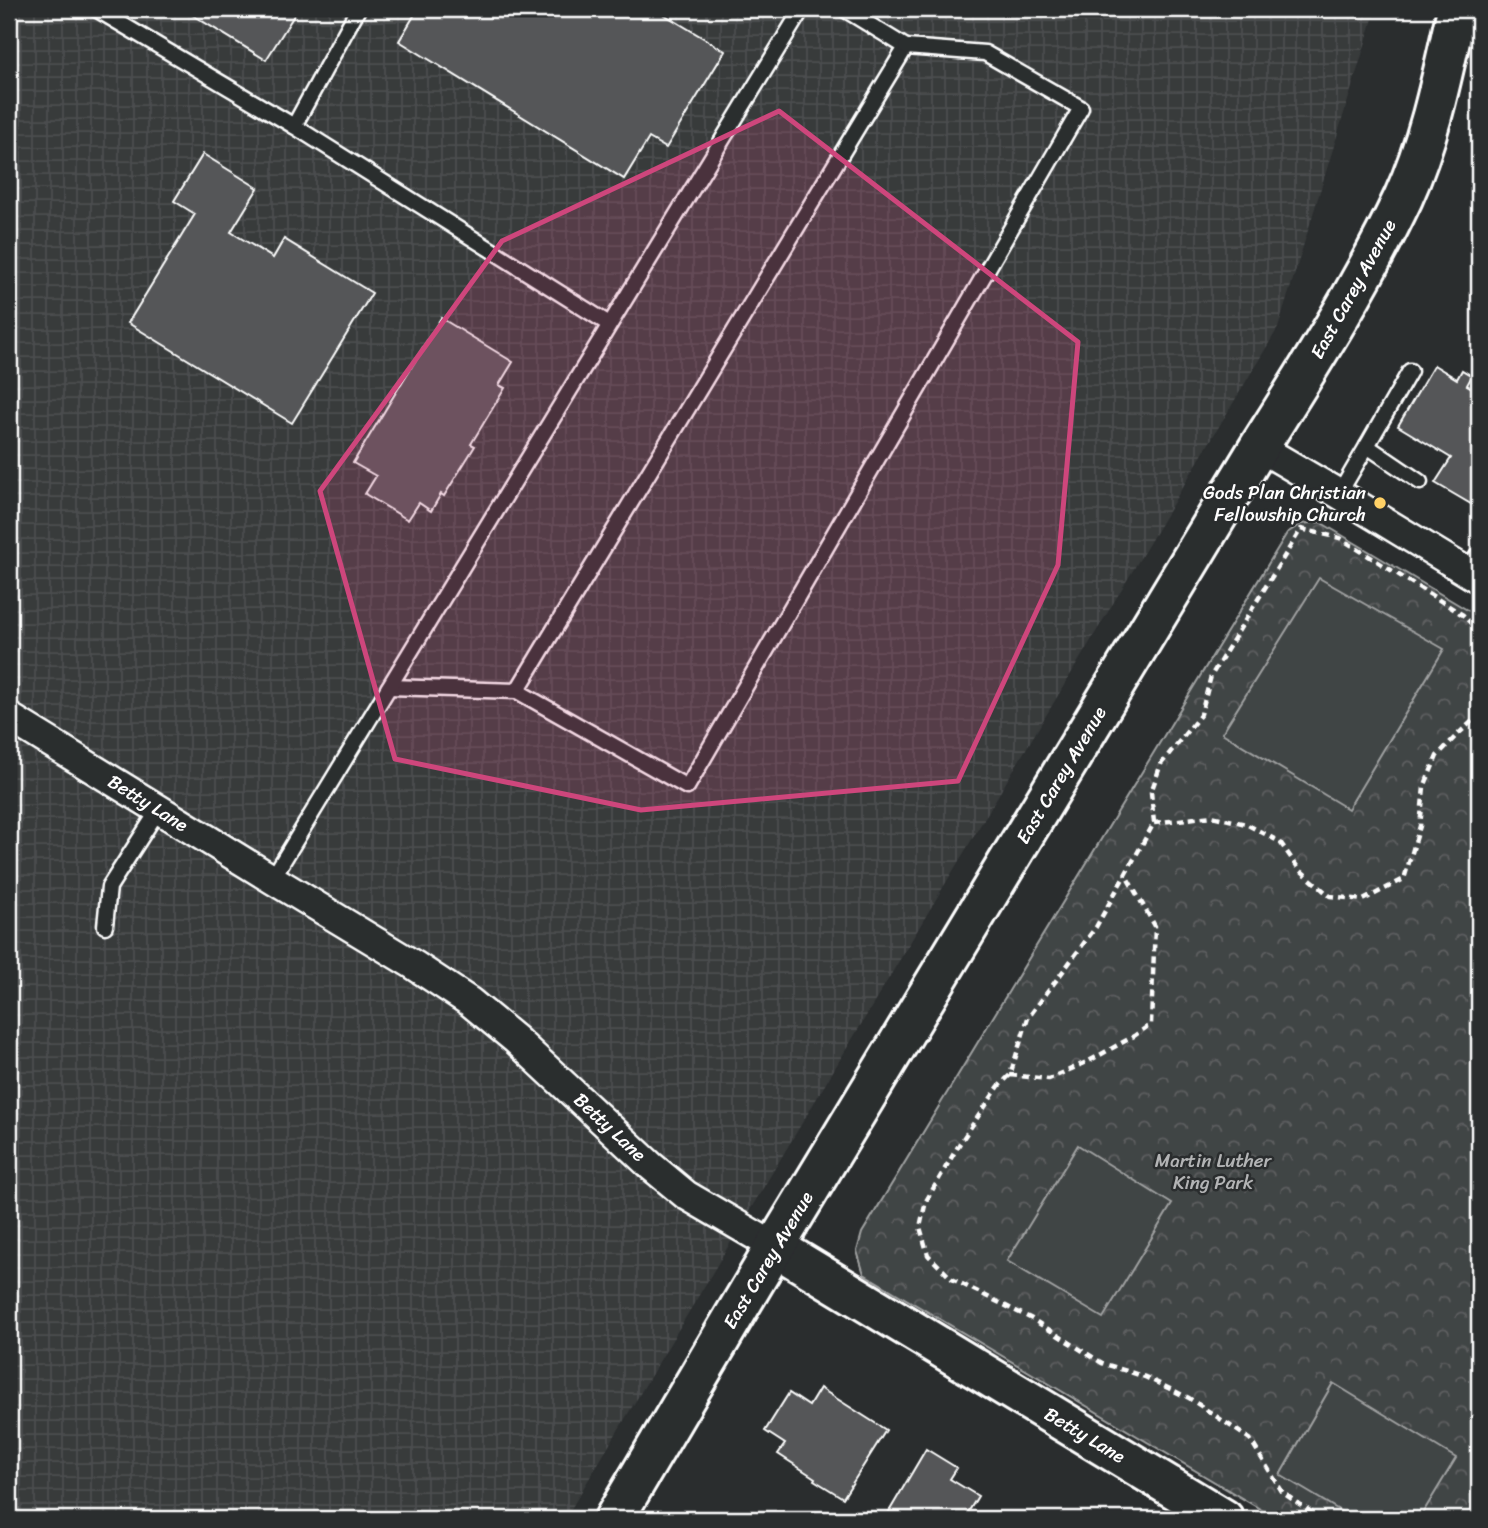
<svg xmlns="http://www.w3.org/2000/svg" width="1488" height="1528" viewBox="0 0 1488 1528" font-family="Sriracha,sans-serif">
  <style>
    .industrial { fill: url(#industrial-grid) }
    .forest { fill: url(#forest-crowns); stroke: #a0a2a2; stroke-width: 2 }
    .garden { fill: #414445; stroke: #a0a2a2; stroke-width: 2 }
    .building { fill: #555758; stroke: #fff; stroke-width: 2 }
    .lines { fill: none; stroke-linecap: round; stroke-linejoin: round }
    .lane-casing { stroke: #fff; stroke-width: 19 }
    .street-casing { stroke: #fff; stroke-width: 33 }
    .secondary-casing { stroke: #fff; stroke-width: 44 }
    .path { stroke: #fff; stroke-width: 4.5; stroke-dasharray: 7 5; stroke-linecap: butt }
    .lane { stroke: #2a2d2e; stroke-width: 14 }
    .street { stroke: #2a2d2e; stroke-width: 28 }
    .secondary { stroke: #2a2d2e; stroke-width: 38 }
    .marked { fill: #ce467c; fill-opacity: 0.2; stroke: #ce467c; stroke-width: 5; stroke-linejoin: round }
    .poi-dot { fill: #ffd166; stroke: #2a2d2e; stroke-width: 2.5 }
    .labels { text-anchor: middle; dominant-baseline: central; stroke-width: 5; stroke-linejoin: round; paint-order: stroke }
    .street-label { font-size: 19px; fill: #fff; stroke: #2a2d2e }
    .poi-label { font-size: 19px; fill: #fff; stroke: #2a2d2e; text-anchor: end }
    .park-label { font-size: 19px; fill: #b3b4b5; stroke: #2a2d2e }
  </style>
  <defs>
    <pattern id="industrial-grid" width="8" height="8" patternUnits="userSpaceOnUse" patternTransform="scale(1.75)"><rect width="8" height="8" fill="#373a3b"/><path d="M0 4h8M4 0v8" fill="none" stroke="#4b4e4f"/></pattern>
    <pattern id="forest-crowns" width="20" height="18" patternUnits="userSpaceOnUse" patternTransform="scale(1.75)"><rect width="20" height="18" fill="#414445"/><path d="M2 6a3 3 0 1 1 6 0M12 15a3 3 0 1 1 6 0" fill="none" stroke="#5e6061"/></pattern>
  </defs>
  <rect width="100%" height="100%" fill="#2a2d2e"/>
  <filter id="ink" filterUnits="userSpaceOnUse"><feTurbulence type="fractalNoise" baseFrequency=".0143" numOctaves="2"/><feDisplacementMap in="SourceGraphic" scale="14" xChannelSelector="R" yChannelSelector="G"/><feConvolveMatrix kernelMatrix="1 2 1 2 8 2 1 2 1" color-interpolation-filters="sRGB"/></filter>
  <g filter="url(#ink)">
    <path class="industrial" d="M9,9H1376L1278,328L565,1519H9Z"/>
    <path class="forest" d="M1320,522L1479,617V1519H1277L864,1274L857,1251L862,1233L1287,533L1301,524Z"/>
    <g class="garden">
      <path d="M1319,578L1444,649L1348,809L1222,733Z"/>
      <path d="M1078,1145L1172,1204L1103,1318L1007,1261Z"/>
      <path d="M1333,1383L1456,1458L1419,1519H1354L1280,1475Z"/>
    </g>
    <g class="building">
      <path d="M192,9H298L266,60L189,13Z"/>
      <path d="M418,9H655L725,51L666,148L649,138L624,179L399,41Z"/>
      <path d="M203,154L258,188L231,232L273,258L284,239L372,293L292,423L128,323L195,214L174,201Z"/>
      <path d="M441,318L513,362L499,385L505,388L471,444L475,446L444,496L441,494L431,511L419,503L408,520L365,494L376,476L353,463Z"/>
      <path d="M1434,365L1457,379L1462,370L1472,376L1467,385L1474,389L1479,380V503L1476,507L1435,483L1451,458L1398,426Z"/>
      <path d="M820,1388L886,1430L843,1498L814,1480L815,1478L778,1454L785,1444L765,1431L789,1393L809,1406Z"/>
      <path d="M926,1449L957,1468L950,1479L978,1496L964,1519H895L887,1515Z"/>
    </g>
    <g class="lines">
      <defs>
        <g id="lane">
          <path d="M96,9L294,126"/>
          <path d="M358,9L294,126L609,324"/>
          <path d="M1367,446L1410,371"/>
          <path d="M1339,494L1367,446L1420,482"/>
          <path d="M1467,572L1479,553"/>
          <path d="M389,687L517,691L906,47L844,9"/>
          <path d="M517,691L687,787L1081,108L985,53L906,47"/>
          <path d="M272,879L802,9"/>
          <path d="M105,926L109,887L159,809"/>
        </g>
        <g id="street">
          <path d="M1259,447L1339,494L1479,579"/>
          <path d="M9,717L272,879L414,965L470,1002L516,1040L651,1166L686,1195L775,1247"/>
        </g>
        <g id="secondary">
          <path d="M775,1247L1224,1519"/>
          <path d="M614,1519L775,1247L1259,447C1310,366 1362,285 1403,198C1430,139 1443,72 1457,9"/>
        </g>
      </defs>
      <use href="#lane" class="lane-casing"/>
      <use href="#street" class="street-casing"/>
      <use href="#secondary" class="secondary-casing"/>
      <g class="path">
        <path d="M1154,823L1212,816L1246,824L1280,842L1299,869L1330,896L1363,900L1404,879L1420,826L1424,787L1437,756L1457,735L1479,715"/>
        <path d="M1010,1075L1049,1079L1089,1061L1134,1036L1151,1024L1155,926L1125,874"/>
        <path d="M1322,1519L1283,1493L1250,1439L1189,1398L1145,1377L1102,1363L1032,1319L952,1279L928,1255L920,1227L926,1201L960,1143L999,1086L1010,1075L1028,1018L1096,927L1154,823L1151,792L1161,764L1201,714L1211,676L1301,529L1340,538L1463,615L1479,632"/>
      </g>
      <use href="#lane" class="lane"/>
      <use href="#street" class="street"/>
      <use href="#secondary" class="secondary"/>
    </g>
  </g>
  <path class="marked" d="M779,111L1078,342L1058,565L958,781L641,810L395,759L320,491L502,241Z"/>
  <circle class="poi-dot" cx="1380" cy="503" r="7"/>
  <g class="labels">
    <g class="street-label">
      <text transform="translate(1353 289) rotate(-61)">East Carey Avenue</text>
      <text transform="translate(1061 775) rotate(-59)">East Carey Avenue</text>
      <text transform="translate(148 803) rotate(32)">Betty Lane</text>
      <text transform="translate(610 1127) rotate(43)">Betty Lane</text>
      <text transform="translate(768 1260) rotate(-59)">East Carey Avenue</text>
      <text transform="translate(1085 1435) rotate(31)">Betty Lane</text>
    </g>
    <g class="poi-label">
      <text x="1366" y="492">Gods Plan Christian<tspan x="1366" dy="22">Fellowship Church</tspan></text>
    </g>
    <g class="park-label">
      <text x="1213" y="1160">Martin Luther<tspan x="1213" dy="22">King Park</tspan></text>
    </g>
  </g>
  <rect width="1488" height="1528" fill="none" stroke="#2a2d2e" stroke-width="35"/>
  <rect x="18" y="18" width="1453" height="1493" fill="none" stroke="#fff" stroke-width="2.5" filter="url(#ink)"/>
</svg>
